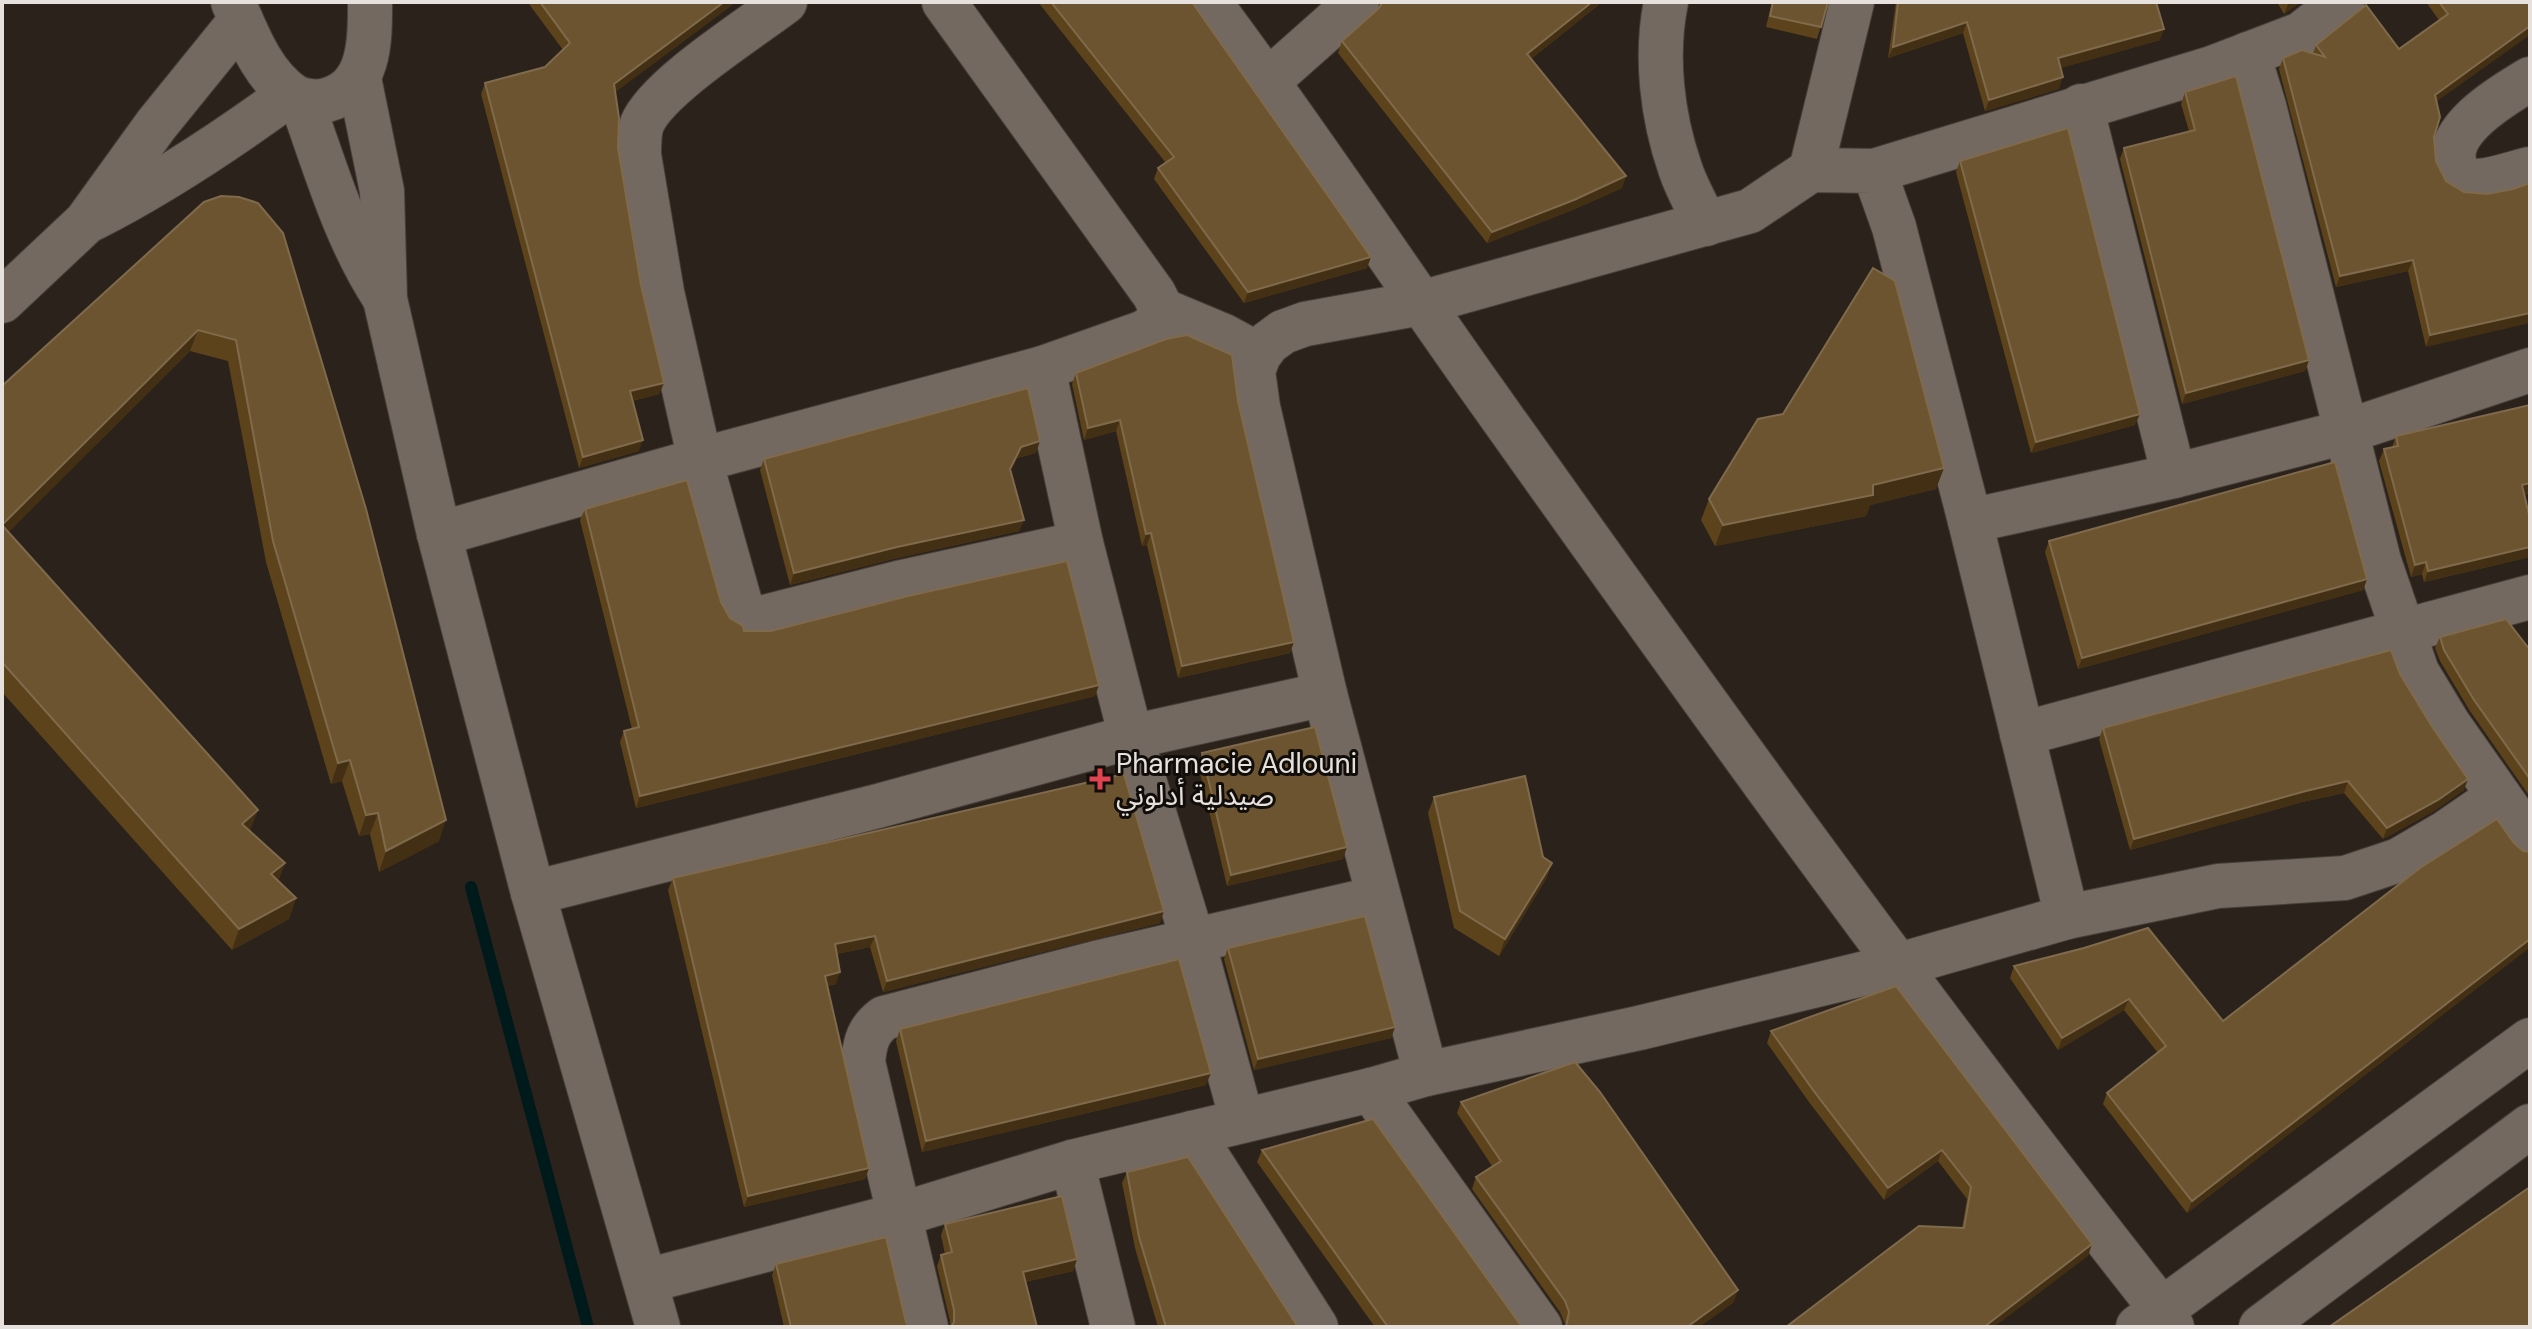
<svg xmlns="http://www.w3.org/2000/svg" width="2532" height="1329" viewBox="0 0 2532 1329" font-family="'DM Sans','Noto Sans Arabic',sans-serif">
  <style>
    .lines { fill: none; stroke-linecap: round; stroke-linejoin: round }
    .stream { stroke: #001a1c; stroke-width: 12 }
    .street-casing { stroke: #463f3a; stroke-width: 46 }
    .street { stroke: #746961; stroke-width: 44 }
    .wall { fill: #5d431c }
    .shaded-wall { fill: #432f13 }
    .building { fill: #6c5430; stroke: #7f6a4b; stroke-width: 2 }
    .health-dot { fill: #e0444e; stroke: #110d0a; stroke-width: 3 }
    .labels { text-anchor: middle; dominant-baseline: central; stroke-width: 6; stroke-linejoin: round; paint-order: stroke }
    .poi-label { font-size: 28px; fill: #e7e1dd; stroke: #110d0a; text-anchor: start }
  </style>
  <rect width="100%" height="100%" fill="#2b231b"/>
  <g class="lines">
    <path class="stream" d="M471,887L588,1327"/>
    <defs>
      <g id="street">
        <path d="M233,2C248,35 261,73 292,95C301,101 316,103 327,100C371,88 370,40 370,2"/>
        <path d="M785,2C751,28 657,87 642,124C639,133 639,145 639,155L662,292L700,460L741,606L747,615L761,618L898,583L1081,543"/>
        <path d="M1209,2C1302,126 1387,255 1476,381C1699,695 1923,1008 2162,1310L2172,1327"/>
        <path d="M1666,2C1655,56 1662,116 1680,168C1686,187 1697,206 1706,224"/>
        <path d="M2248,54L2264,106L2379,561L2417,672L2449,725L2530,840"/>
        <path d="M359,78L382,191L385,299L439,534L533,893L658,1327"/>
        <path d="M2530,79C2505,94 2440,131 2456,168C2459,176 2466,181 2475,181C2492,181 2513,173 2530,169"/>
        <path d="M1268,81L1357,2"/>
        <path d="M301,100C325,166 345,238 384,297"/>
        <path d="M2081,106L2174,476"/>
        <path d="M1811,170L1852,2"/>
        <path d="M1874,171L2212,68L2301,34L2342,2"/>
        <path d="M92,219C161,184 227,140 290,94"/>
        <path d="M2,301L86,222L156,125L241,20"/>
        <path d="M1162,310L1224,336L1259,355"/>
        <path d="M1043,368L1081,543L1131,737L1193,941L1242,1120"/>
        <path d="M439,534L700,460L1043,368L1142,333L1153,327L1162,310L1154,294L944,2"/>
        <path d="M2022,734L2530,597"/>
        <path d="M533,893L878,806L1131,737L1325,694"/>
        <path d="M2067,917L2218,886L2345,878L2399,860L2447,832L2498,797"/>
        <path d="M1426,1074L1325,694L1258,407L1253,371L1259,355L1268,343L1283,332L1305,324L1421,303L1750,211L1811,170L1874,171L1894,227L1970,521"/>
        <path d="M1371,1090L1540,1327"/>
        <path d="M1192,1133L1316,1327"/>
        <path d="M1072,1162L1113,1327"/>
        <path d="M646,1281L899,1215L1072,1162L1371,1090L1426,1074L1639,1028L1899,965L2067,917L1970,521L2174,476L2345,432L2530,370"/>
        <path d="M926,1327L863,1062C865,1042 868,1030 884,1018L1096,963L1378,898"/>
        <path d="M2138,1327L2530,1040"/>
        <path d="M2261,1327L2530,1126"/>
      </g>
    </defs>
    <use href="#street" class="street-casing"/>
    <use href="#street" class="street"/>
  </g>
  <g class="wall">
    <path d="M530,2H736L615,92L618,148L641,285L664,383L659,394L632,401L639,451L579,468L481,94L485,83L545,67L563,50L529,4Z"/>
    <path d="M1038,2H1192L1367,268L1244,303L1154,179L1158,168L1166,163Z"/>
    <path d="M1381,2H1602L1531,59L1626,176L1622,188L1570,211L1487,243L1338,53L1342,41L1378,9Z"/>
    <path d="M1772,2H1828L1817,39L1766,27Z"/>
    <path d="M1896,2H2156L2160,40L2060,68L2059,89L1985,111L1963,33L1888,58Z"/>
    <path d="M2277,2H2301L2284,14Z"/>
    <path d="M2426,2H2530L2436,102L2434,137L2436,161L2446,181L2464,192L2487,194L2426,347L2408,271L2336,287L2279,69L2283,58L2313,54L2316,45L2399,49L2439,20Z"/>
    <path d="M2185,92L2309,360L2305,371L2182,404L2120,159L2124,148L2189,131L2181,104Z"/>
    <path d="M1960,161L2135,425L2031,453L1956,172Z"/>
    <path d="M204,202L439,841L379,872L370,834L359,836L342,781L331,784L266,562L228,361L190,351L8,532L250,831L285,863L278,881L296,898L289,919L232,950L2,692V386Z"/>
    <path d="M1076,373L1238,401L1290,653L1178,678L1147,545L1142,546L1116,431L1084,440L1072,384Z"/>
    <path d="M2530,405V493L2524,495L2530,519V557L2424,582L2422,574L2411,577L2379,461L2384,449L2392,447L2396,436Z"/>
    <path d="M1783,414L1936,489L1870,505L1866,516L1715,546L1701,520L1709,499Z"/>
    <path d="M1036,453L1017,458L1010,471L1024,520L1019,531L893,559L790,585L760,470L764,459Z"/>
    <path d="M585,509L721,602L730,618L744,631H771L1095,696L636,808L620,742L624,731L632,729L580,520Z"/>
    <path d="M2049,541L2367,579L2363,590L2078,669L2045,552Z"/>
    <path d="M2440,637L2530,650V797L2470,711L2440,661L2435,648Z"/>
    <path d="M2400,674L2464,790L2434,811L2383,839L2344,793L2302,802L2130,850L2099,739L2103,728Z"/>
    <path d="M1202,753L1343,859L1227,886L1198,765Z"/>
    <path d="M1434,797L1552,863L1546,879L1499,956L1454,928L1428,813Z"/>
    <path d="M2514,843L2523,851L2530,852V947L2187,1213L2103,1104L2107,1093L2158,1053L2124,1010L2058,1050L2010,978L2014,966L2223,1021Z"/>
    <path d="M673,878L1160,923L883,992L870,947L837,954L836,984L827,986L869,1168L865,1179L744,1207L668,890Z"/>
    <path d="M1228,948L1395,1027L1391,1038L1254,1070L1224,959Z"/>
    <path d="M1896,986L2088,1256L1962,1228L1967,1199L1938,1161L1884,1200L1809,1102L1767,1043L1771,1031Z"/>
    <path d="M900,1029L1206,1085L922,1152L896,1041Z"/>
    <path d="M1461,1102L1734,1302L1699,1327H1564L1565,1324L1560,1312L1472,1189L1476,1177L1492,1166L1457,1113Z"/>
    <path d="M1262,1150L1522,1327H1375L1257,1162Z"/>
    <path d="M1127,1172L1298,1327H1158L1135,1248L1122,1183Z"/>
    <path d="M945,1224L1077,1259L1073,1271L1025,1282L1037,1327H950V1321L937,1266L941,1255L945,1254L941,1235Z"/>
    <path d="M776,1264L906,1322L909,1327H784L772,1275Z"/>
  </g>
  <g class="shaded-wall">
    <path d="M724,2H736L610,96L614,84Z"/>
    <path d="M1592,2H1602L1523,65L1527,54Z"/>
    <path d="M2289,2H2301L2284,14Z"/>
    <path d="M1967,22L1963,33L1888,58L1893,47Z"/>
    <path d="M2530,26V35L2430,106L2435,95Z"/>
    <path d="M2164,29L2160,40L2054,70L2058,58Z"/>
    <path d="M2063,77L2059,89L1985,111L1989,100Z"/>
    <path d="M1626,176L1622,188L1570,211L1487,243L1492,232Z"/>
    <path d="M1371,257L1367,268L1244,303L1248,292Z"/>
    <path d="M2413,260L2408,271L2336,287L2340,276Z"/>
    <path d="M2530,313V323L2426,347L2430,335Z"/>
    <path d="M198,330L190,351L2,539V525Z"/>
    <path d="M2309,360L2305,371L2182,404L2186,393Z"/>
    <path d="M664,383L659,394L626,402L630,391Z"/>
    <path d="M2140,414L2135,425L2031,453L2036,442Z"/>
    <path d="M1120,420L1116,431L1084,440L1088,428Z"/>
    <path d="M643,440L639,451L579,468L583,457Z"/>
    <path d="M1040,441L1036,453L1017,458L1006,480L1021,447Z"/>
    <path d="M1944,468L1936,489L1870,505L1866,516L1715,546L1723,525L1873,485Z"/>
    <path d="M2530,483V493L2518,496L2522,485Z"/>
    <path d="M1024,520L1019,531L893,559L790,585L794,573L897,547Z"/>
    <path d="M1151,533L1147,545L1142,546L1146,534Z"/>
    <path d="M2530,547V557L2424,582L2428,571Z"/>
    <path d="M2426,562L2422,574L2411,577L2415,565Z"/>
    <path d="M2367,579L2363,590L2078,669L2082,658Z"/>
    <path d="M1294,642L1290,653L1178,678L1182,666Z"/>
    <path d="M1099,685L1095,696L636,808L640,796Z"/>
    <path d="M350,760L342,781L331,784L338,763Z"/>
    <path d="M2468,779L2464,790L2434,811L2383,839L2387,828Z"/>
    <path d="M2348,781L2344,793L2302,802L2130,850L2134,839L2306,791Z"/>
    <path d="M258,810L250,831L242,824Z"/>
    <path d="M378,813L370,834L359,836L366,815Z"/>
    <path d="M446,820L439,841L379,872L386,851Z"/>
    <path d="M1347,847L1343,859L1227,886L1231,875Z"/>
    <path d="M285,863L277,884L271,874Z"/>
    <path d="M1552,863L1546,879L1499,956L1505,939Z"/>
    <path d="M296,898L289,919L232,950L239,929Z"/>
    <path d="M1164,911L1160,923L883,992L887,981Z"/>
    <path d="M875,936L870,947L831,955L835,944Z"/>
    <path d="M2530,939V947L2187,1213L2192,1201Z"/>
    <path d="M840,972L836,984L821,987L825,976Z"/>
    <path d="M2129,999L2124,1010L2058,1050L2062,1038Z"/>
    <path d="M1395,1027L1391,1038L1254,1070L1258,1059Z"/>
    <path d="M1211,1073L1206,1085L922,1152L926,1141Z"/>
    <path d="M1942,1150L1938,1161L1884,1200L1888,1188Z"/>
    <path d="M869,1168L865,1179L744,1207L748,1196Z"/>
    <path d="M2092,1244L2088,1256L1994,1327H1984Z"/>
    <path d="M1077,1259L1073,1271L1019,1283L1023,1272Z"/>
    <path d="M1738,1290L1734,1302L1699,1327H1687Z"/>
  </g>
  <g class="building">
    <path d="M540,2H724L614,84L619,118L618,148L641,285L664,383L630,391L643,440L583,457L485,83L545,67L570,43Z"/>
    <path d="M1051,2H1192L1371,257L1248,292L1158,168L1174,157Z"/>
    <path d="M1383,2H1592L1527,54L1626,176L1574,200L1492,232L1342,41L1378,9Z"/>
    <path d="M1773,2H1828L1821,27L1770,16Z"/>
    <path d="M1898,2H2156L2164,29L2058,58L2063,77L1989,100L1967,22L1893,47Z"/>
    <path d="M2439,2H2530V26L2435,95L2440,117L2434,137L2436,161L2446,181L2464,192L2487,194L2513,189L2530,183V313L2430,335L2413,260L2340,276L2283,58L2302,50L2325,57L2316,45L2366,5L2399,49L2448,14Z"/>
    <path d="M2236,76L2309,360L2186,393L2124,148L2195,130L2185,92Z"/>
    <path d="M2068,128L2140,414L2036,442L1960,161Z"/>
    <path d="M221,196L239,197L258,203L283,233L366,509L446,820L386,851L378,813L366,815L350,760L338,763L273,541L236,340L198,330L2,525V386L204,202Z"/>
    <path d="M1873,268L1895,281L1944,468L1873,485V495L1723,525L1709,499L1758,419L1783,414Z"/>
    <path d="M1187,335L1232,355L1238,401L1294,642L1182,666L1151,533L1146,534L1120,420L1088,428L1076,373L1166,339Z"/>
    <path d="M1028,388L1040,441L1021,447L1010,469L1024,520L897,547L794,573L764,459Z"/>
    <path d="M2530,405V483L2522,485L2530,519V547L2428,571L2426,562L2415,565L2384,449L2398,446L2396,436Z"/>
    <path d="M2335,462L2367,579L2082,658L2049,541Z"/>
    <path d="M687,480L721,602L730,618L743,626L744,631H771L908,596L1067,561L1099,685L640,796L624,731L639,727L585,509Z"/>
    <path d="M2,525L258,810L242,824L285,863L271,874L296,898L239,929L2,662Z"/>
    <path d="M2506,619L2530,650V779L2474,700L2444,650L2440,637Z"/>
    <path d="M2391,650L2400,674L2433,728L2468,779L2438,800L2387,828L2348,781L2306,791L2134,839L2103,728Z"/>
    <path d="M1315,727L1347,847L1231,875L1202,753Z"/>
    <path d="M1124,774L1164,911L887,981L875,936L835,944L840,972L825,976L869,1168L748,1196L673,878Z"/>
    <path d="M1525,776L1543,857L1552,863L1505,939L1460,911L1434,797Z"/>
    <path d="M2497,819L2514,843L2523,851L2530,852V939L2192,1201L2107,1093L2166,1046L2129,999L2062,1038L2014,966L2084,948L2148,928L2223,1021L2420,868Z"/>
    <path d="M1365,916L1395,1027L1258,1059L1228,948Z"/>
    <path d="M1179,959L1211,1073L926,1141L900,1029Z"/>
    <path d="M1896,986L2092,1244L1984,1327H1786L1919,1226L1964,1228L1971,1187L1942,1150L1888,1188L1813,1090L1771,1031Z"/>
    <path d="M1575,1062L1600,1092L1738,1290L1687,1327H1566L1569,1312L1565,1301L1476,1177L1501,1161L1461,1102Z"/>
    <path d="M1373,1119L1522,1327H1388L1262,1150Z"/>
    <path d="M1188,1157L1298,1327H1166L1139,1237L1127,1172Z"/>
    <path d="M2530,1187V1327H2329Z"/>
    <path d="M1062,1196L1077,1259L1023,1272L1037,1327H951L954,1322V1310L941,1255L952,1252L945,1224Z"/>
    <path d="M886,1237L906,1322L909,1327H791L776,1264Z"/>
  </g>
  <path class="health-dot" d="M1096 767h8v8h8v8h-8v8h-8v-8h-8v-8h8z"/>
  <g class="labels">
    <g class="poi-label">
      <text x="1116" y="763">Pharmacie Adlouni<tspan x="1116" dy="32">صيدلية أدلوني</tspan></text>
    </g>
  </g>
  <rect width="2532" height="1329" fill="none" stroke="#e7e1dd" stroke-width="8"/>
</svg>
